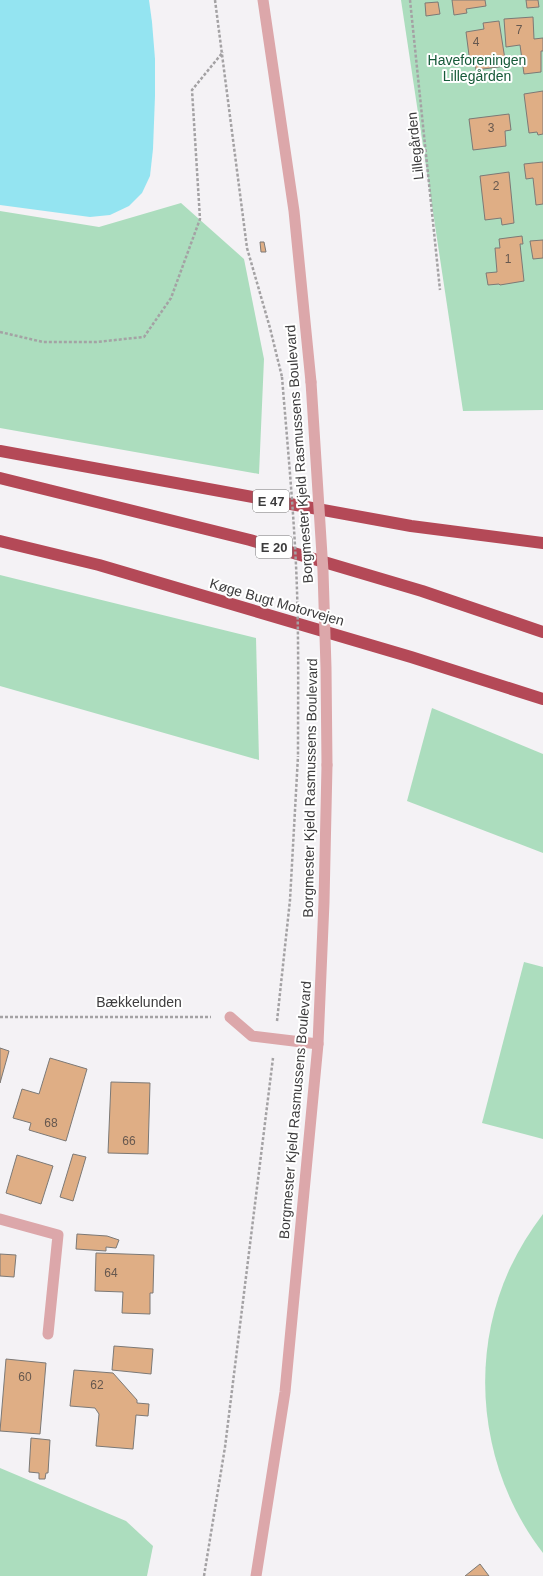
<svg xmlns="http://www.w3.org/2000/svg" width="543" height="1576" viewBox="0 0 543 1576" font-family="Arial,sans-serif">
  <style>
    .green { fill: #acddbe }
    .water { fill: #94e4f1 }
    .building { fill: #dfae85; stroke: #7c7976 }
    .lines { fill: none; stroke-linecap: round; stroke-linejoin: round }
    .path { stroke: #a4a2a4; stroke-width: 2.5; stroke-dasharray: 3 2; stroke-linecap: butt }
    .service { stroke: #dca7aa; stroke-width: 11 }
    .minor { stroke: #dca7aa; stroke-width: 11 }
    .tertiary { stroke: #dca7aa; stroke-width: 11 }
    .motorway { stroke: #b44957; stroke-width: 12 }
    .path-bridge { stroke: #a4a2a4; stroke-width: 2.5; stroke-dasharray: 3 2; stroke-linecap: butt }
    .tertiary-bridge { stroke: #dca7aa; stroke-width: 11 }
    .labels { text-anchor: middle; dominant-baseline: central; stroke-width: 4; stroke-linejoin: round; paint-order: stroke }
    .number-label { font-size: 12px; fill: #66584f }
    .shield { fill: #fff; stroke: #777677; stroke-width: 1 }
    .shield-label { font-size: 13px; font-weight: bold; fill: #3d3c3d }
    .park-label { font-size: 14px; fill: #165a39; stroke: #fff }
    .street-label { font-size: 14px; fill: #3d3c3d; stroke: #fff }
  </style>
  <rect width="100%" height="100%" fill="#f4f2f5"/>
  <g class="green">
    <path d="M401,0H543V410L463,411Z"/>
    <path d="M181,203L244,259L264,359L259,474L0,428V211L99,227Z"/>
    <path d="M0,575L256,638L259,760L0,686Z"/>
    <path d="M432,708L543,754V853L407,801Z"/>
    <path d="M524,962L543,967V1139L482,1123Z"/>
    <path d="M543,1214V1553C481,1473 467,1361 510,1268C519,1249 530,1231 543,1214Z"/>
    <path d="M0,1468L126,1521L153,1546L147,1576H0Z"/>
  </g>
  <path class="water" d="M0,0H149L152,22L155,59V96L153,149L150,176L142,193L129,206L110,215L90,217L0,205Z"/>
  <g class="building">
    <path d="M452,0H485L486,6L466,9L467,13L454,15Z"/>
    <path d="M526,0H538L539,7L527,8Z"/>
    <path d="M438,2L440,14L426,16L425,3Z"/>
    <path d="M533,17L534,39L543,38V51H541V72L524,74L520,45L506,47L504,19Z"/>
    <path d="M499,21L506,66L476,70L475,62L470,63L466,32L484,29L483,23Z"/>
    <path d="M543,91V134L538,135L537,132L529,133L524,94Z"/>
    <path d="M509,114L511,130L505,131L506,146L473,150L469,119Z"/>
    <path d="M543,162V204L536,205L533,178L526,179L524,164Z"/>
    <path d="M509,172L514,223L502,225L501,218L485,220L480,176Z"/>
    <path d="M522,236L523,244H520L524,281L500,285L499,284L488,285L486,273L497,272L495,248H500L499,239Z"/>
    <path d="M543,240V258L533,259L530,241Z"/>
    <path d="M260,242H264L266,252H261Z"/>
    <path d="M0,1048L9,1051L0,1083Z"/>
    <path d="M50,1058L87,1069L66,1141L29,1130L31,1123L13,1118L22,1089L39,1094Z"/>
    <path d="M111,1082L150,1083L148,1154L108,1153Z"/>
    <path d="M73,1154L86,1157L73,1201L60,1197Z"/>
    <path d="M17,1155L53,1166L41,1204L6,1193Z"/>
    <path d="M77,1234L107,1236L119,1240L116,1248L106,1247V1251L76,1249Z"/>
    <path d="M96,1253L154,1255L153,1293H150V1314L122,1313L123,1292L95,1291Z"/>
    <path d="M0,1254L16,1255L14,1277L0,1276Z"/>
    <path d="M114,1346L153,1349L151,1374L112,1370Z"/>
    <path d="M6,1359L46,1363L40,1434L0,1431Z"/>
    <path d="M74,1370L113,1373L137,1400V1403L149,1404L148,1416L136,1415L133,1449L96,1446L99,1414L95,1408L70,1406Z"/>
    <path d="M31,1438L50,1440L48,1473H46L45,1479H39V1473L29,1472Z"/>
    <path d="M480,1564L489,1576H465Z"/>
  </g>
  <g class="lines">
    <g class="path">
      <path d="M215,0L247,248L270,328L282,377"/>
      <path d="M410,0L440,290"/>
      <path d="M0,332L43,342H96L144,337L171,298L200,219L192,90L223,52"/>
      <path d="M0,1017H211"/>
      <path d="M277,1021L290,900L298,756"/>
      <path d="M204,1576L225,1447L273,1058"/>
    </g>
    <path class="service" d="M230,1017L252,1036L318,1044"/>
    <path class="minor" d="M0,1219L58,1235L48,1334"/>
    <g class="tertiary">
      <path d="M263,0L294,211L311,382"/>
      <path d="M256,1576L285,1392L318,1044L324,902L327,765"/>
    </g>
    <g class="motorway">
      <path d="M0,451L411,526L543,543"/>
      <path d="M0,478L250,540L422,591L543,632"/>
      <path d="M0,541L99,565L411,657L543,699"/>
    </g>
    <path class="path-bridge" d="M282,377C287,439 293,502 296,565C299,628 298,692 298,756"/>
    <path class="tertiary-bridge" d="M311,382L323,571L326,668L327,765"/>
  </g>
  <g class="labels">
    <g class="number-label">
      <text x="519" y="30">7</text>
      <text x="476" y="42">4</text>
      <text x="491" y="128">3</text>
      <text x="496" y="186">2</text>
      <text x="508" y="259">1</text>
      <text x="51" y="1123">68</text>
      <text x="129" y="1141">66</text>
      <text x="111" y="1273">64</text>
      <text x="25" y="1377">60</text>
      <text x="97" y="1385">62</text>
    </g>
    <g class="shield">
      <rect x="253" y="490" width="36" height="22" rx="3"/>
      <rect x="256" y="536" width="36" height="22" rx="3"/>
    </g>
    <g class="shield-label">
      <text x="271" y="501">E 47</text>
      <text x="274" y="547">E 20</text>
    </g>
    <g class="park-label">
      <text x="477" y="60">Haveforeningen<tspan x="477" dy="16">Lillegården</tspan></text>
    </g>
    <g class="street-label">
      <text transform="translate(415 146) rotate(-96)">Lillegården</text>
      <text transform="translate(299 454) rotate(-94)">Borgmester Kjeld Rasmussens Boulevard</text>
      <text transform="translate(277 602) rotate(16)">Køge Bugt Motorvejen</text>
      <text transform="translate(310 788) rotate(-89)">Borgmester Kjeld Rasmussens Boulevard</text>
      <text x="139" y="1002">Bækkelunden</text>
      <text transform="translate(295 1110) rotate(-85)">Borgmester Kjeld Rasmussens Boulevard</text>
    </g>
  </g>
</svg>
